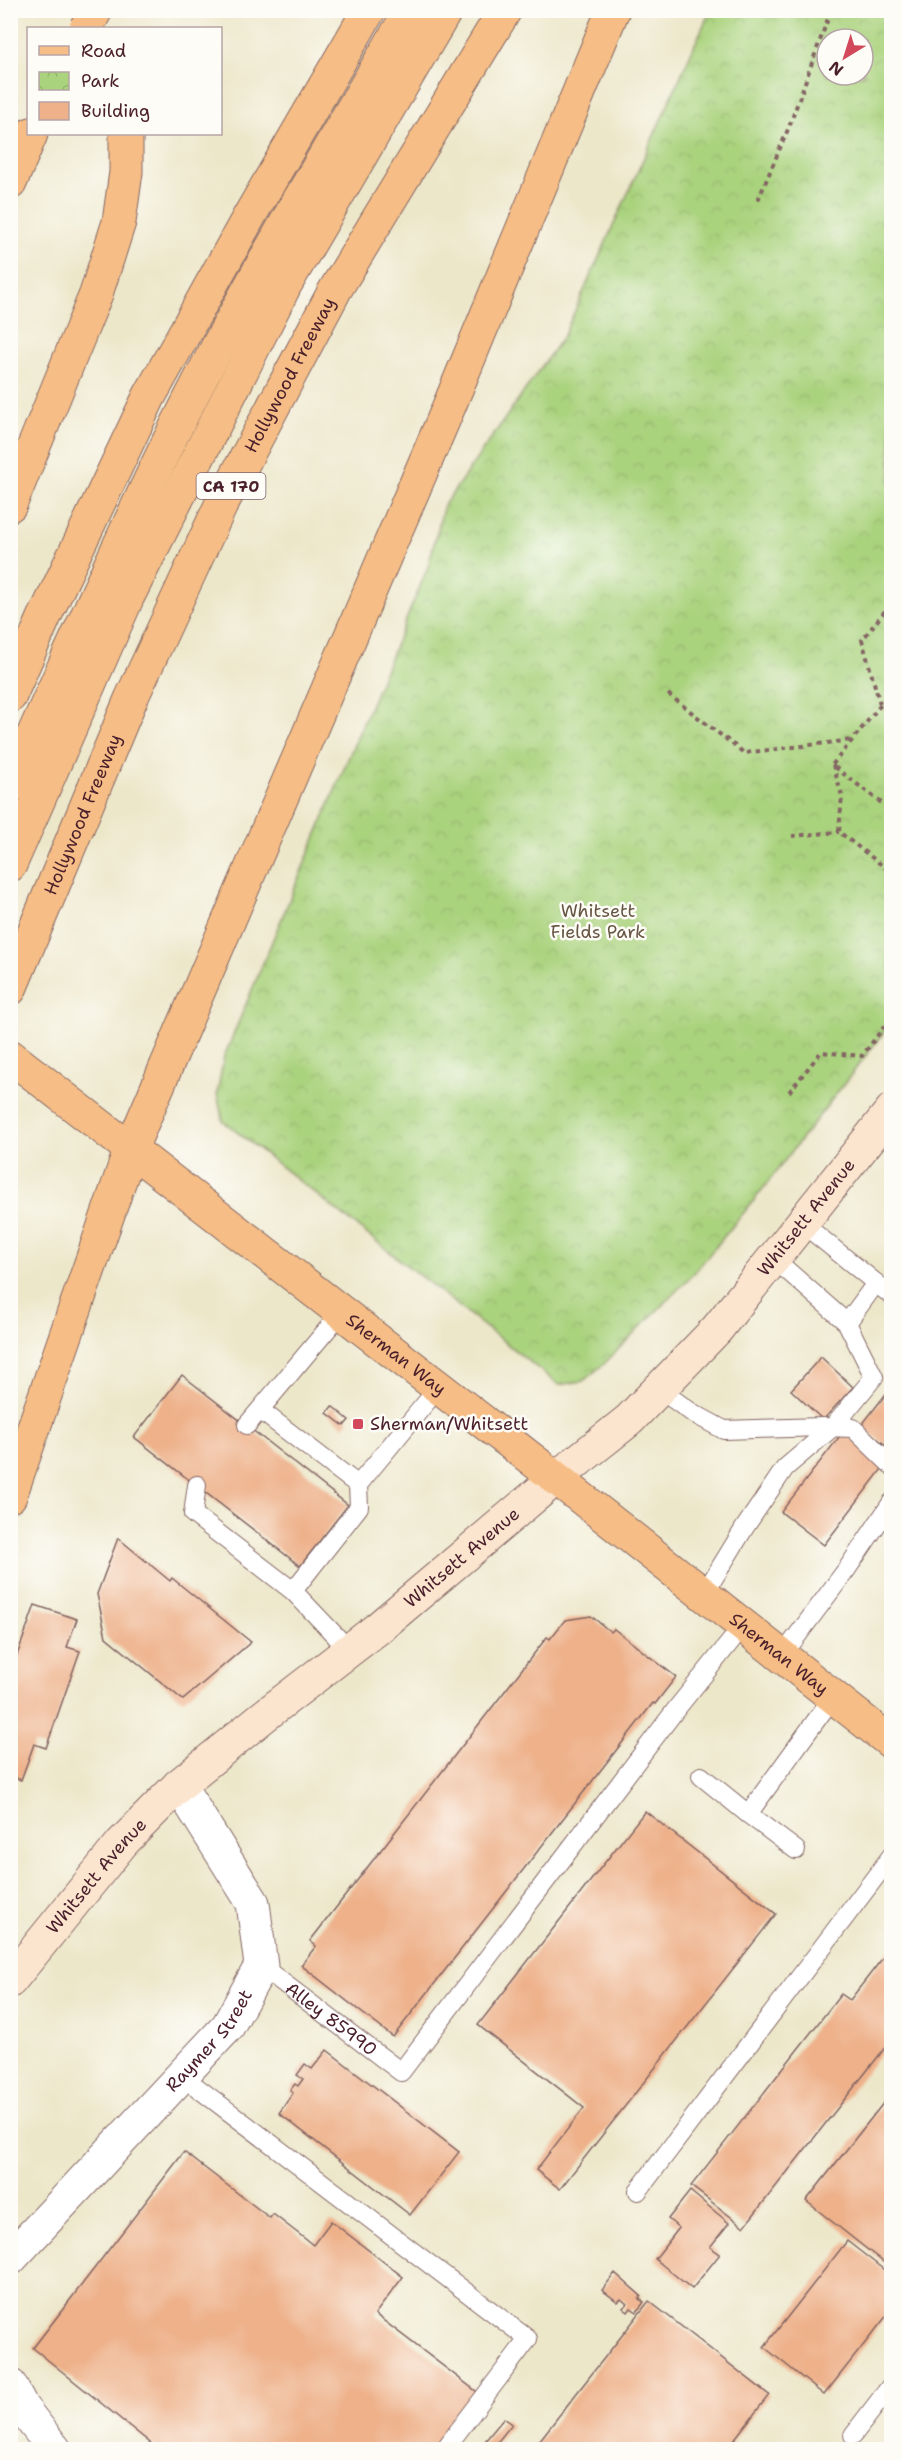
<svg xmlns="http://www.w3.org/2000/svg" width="902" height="2460" viewBox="0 0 902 2460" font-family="'Shantell Sans',sans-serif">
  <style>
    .park { fill: url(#park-crowns); stroke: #7a7954; stroke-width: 1.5; fill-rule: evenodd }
    .building { fill: #eeb18a }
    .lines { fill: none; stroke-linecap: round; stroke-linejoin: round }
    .lane-casing { stroke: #836563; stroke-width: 20 }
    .street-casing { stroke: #836563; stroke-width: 35 }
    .secondary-casing { stroke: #836563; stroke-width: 35 }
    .primary-casing { stroke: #836563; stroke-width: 35 }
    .highway-casing { stroke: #836563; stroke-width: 35 }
    .path { stroke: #836563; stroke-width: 4; stroke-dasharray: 4.5 4.5; stroke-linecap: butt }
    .lane { stroke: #fff; stroke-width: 18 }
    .street { stroke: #fff; stroke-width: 33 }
    .secondary { stroke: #fbe5cf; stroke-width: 33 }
    .primary { stroke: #f6be86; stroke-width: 33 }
    .highway { stroke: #f6be86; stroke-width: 33 }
    .highway-bridge-casing { stroke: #836563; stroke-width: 35; stroke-linecap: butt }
    .highway-bridge { stroke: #f6be86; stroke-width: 33 }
    .poi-dot { fill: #d1495b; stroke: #fdfcf7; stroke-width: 2 }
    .labels { text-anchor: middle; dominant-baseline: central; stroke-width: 5; stroke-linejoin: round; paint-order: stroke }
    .shield { fill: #fdfcf7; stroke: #806168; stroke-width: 1.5 }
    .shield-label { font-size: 16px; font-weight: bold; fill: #4a1f2b }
    .street-label { font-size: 18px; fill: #4a1f2b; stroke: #fdfcf7 }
    .park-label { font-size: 18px; fill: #675544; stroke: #fdfcf7 }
    .poi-label { font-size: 18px; fill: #4a1f2b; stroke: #fdfcf7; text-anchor: start }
  </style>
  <defs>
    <pattern id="park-crowns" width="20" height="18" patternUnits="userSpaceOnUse" patternTransform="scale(1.5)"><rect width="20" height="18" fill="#aad37e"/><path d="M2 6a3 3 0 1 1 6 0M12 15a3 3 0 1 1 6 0" fill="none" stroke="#94b56d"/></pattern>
  </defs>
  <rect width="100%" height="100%" fill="#fdfcf7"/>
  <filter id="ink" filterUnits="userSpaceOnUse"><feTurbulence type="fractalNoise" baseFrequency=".0167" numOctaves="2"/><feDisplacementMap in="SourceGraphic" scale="12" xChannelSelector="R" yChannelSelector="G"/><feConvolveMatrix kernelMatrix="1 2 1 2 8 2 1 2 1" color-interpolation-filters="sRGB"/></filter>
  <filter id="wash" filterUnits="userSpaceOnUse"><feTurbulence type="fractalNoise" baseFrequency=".008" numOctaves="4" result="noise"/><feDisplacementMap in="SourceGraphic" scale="24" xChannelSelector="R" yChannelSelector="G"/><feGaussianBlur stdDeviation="1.35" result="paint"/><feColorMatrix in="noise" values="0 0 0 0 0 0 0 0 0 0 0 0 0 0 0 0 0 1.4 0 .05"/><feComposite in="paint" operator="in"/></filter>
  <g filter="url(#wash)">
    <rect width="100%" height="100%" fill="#ede7ca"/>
    <path class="park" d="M710,11H891V1023L755,1199L694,1273L605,1363L583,1381L559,1385L223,1121L217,1094L224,1057L428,567L444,505L564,335ZM827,39H863V75H827Z"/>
    <g id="blocks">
      <g class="building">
        <path d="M821,1357L853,1387L823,1420L791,1390Z"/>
        <path d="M182,1375L348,1505L300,1566L134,1437Z"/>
        <path d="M892,1386V1450L861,1426Z"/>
        <path d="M332,1406L349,1420L344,1426L327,1413Z"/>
        <path d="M843,1432L885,1465L824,1545L781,1512Z"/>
        <path d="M118,1538L170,1581L172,1578L199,1600L251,1642L183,1700L106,1637L97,1594Z"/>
        <path d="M35,1605L77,1619L67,1647L80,1651L46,1748L34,1744L21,1780L10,1776V1675Z"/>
        <path d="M591,1616L611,1632L614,1629L676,1677L655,1704L653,1703L393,2037L301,1965L316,1946L310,1941L547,1637L550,1639L565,1620Z"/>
        <path d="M645,1811L776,1914L560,2189L536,2170L584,2108L478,2025Z"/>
        <path d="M892,1946V2039L744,2227L691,2186L841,1994L850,2000Z"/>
        <path d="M327,2050L459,2152L410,2215L279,2113L293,2093L290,2090L295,2084L298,2086L303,2079L297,2075L305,2064L312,2069Z"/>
        <path d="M892,2092V2259L887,2265L806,2201Z"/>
        <path d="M184,2152L270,2218L273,2214L313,2245L331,2221L403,2277L375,2314L477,2392L433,2450H159L33,2348Z"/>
        <path d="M690,2191L729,2223L710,2247L720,2254L692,2289L655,2259L679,2228L668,2219Z"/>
        <path d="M847,2241L892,2276V2309L824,2395L764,2347Z"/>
        <path d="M615,2273L641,2296L639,2299L644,2302L637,2312L631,2308L628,2312L623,2308L627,2304L621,2299L618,2302L602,2290Z"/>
        <path d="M649,2301L769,2395L726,2450H532Z"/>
        <path d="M504,2418L512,2424L491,2450H484L480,2447Z"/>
        <path d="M892,2435V2450H880Z"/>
      </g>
    </g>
  </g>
  <g filter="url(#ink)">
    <use href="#blocks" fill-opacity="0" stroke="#836563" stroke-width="1.5"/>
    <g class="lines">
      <defs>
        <g id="lane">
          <path d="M802,1223L892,1296"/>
          <path d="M847,1323L876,1283"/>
          <path d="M659,1389L691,1412L724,1430L823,1427L853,1428L892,1466"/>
          <path d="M260,1410L358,1485"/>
          <path d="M247,1425L341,1313"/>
          <path d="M197,1485L193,1514L293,1591"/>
          <path d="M704,1594L745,1527L785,1468L833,1427L874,1377L847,1323L773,1258"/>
          <path d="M350,1651L293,1591L359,1507L358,1485L438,1388"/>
          <path d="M782,1656L847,1569L892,1502"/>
          <path d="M701,1776L748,1814"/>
          <path d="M796,1850L748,1814L833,1697"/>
          <path id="s1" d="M261,1966L401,2072L677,1708L743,1626"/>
          <path d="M182,2076L528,2339L444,2450"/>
          <path d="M638,2191L892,1855"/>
          <path d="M853,2435L892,2384"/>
        </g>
        <g id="street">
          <path id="s2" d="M10,2259L228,2026L261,1966L253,1903L179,1785"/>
          <path d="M10,2385L23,2409L55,2450"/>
        </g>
        <g id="secondary">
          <path id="s3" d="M10,1981L122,1843L179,1785L264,1716L377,1629L556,1478L629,1420L717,1329L892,1110"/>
        </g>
        <g id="primary">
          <path id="s4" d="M10,1056L556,1478L892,1743"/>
        </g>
        <g id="highway">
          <path d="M10,183L31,134"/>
          <path d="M10,505L96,294L119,222L126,172V134"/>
          <path d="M10,696L44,618L149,397L250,215L369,10"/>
          <path d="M10,787C62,671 113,555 169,441C242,293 327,152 411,10"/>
          <path d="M10,865L128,596L285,285L446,10"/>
          <path id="s5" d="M10,989L131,699L221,505L335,290L505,10"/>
          <path d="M10,1496L130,1151L445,416L613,10"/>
        </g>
      </defs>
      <use href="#lane" class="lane-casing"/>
      <use href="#street" class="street-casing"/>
      <use href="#secondary" class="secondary-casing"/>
      <use href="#primary" class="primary-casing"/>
      <use href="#highway" class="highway-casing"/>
      <g class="path">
        <path d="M758,200L789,127L831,10"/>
        <path d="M892,691L832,765L892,811"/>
        <path d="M668,694L744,753L852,740"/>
        <path d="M880,704L862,640L892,602"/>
        <path d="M833,765L842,796L839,832L892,873"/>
        <path d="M792,836L839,832"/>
        <path d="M789,1092L821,1052L862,1056L892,1016"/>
      </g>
      <use href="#lane" class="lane"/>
      <use href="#street" class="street"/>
      <use href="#secondary" class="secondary"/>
      <use href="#primary" class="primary"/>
      <use href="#highway" class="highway"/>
      <defs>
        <path id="highway-bridge" d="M86,28L96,10"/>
      </defs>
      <use href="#highway-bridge" class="highway-bridge-casing"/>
      <use href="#highway-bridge" class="highway-bridge"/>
    </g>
  </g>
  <rect class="poi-dot" x="352" y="1418" width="12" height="12" rx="3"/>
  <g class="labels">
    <rect class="shield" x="196.5" y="473" width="69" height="26" rx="4.5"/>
    <g class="shield-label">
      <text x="231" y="486">CA 170</text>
    </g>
    <g class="street-label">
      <text stroke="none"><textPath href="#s5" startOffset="675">Hollywood Freeway</textPath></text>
      <text stroke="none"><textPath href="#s5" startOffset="189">Hollywood Freeway</textPath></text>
      <text stroke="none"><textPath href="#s3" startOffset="1108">Whitsett Avenue</textPath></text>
      <text stroke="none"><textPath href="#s4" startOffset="488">Sherman Way</textPath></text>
      <text stroke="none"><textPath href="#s3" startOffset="622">Whitsett Avenue</textPath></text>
      <text stroke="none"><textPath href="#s4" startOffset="974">Sherman Way</textPath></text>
      <text stroke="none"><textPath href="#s3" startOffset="136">Whitsett Avenue</textPath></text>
      <text stroke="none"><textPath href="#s1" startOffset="88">Alley 85990</textPath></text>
      <text stroke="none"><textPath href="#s2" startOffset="296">Raymer Street</textPath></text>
    </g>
    <g class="park-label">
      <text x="598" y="911">Whitsett<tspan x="598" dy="21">Fields Park</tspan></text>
    </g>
    <g class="poi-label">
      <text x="370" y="1424">Sherman/Whitsett</text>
    </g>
  </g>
  <rect width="902" height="2460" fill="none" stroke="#fdfcf7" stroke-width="36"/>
  <rect x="27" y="27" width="195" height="108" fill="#fdfcf7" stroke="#b5a4a5" stroke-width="1.5"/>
  <rect x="39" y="46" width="30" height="9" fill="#f6be86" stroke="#b5a4a5" stroke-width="1.5"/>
  <text x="81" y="57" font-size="18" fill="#4a1f2b">Road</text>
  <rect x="39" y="72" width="30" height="18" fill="url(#park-crowns)" stroke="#b5a4a5" stroke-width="1.5"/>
  <text x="81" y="87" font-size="18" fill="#4a1f2b">Park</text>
  <rect x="39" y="102" width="30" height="18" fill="#eeb18a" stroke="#b5a4a5" stroke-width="1.5"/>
  <text x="81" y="117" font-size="18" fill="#4a1f2b">Building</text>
  <g transform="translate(845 57) rotate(218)"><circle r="28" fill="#fdfcf7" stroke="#b5a4a5" stroke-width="1.5"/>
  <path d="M0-4.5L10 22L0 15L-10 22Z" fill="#d1495b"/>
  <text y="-9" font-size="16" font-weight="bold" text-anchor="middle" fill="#4a1f2b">N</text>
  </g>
</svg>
